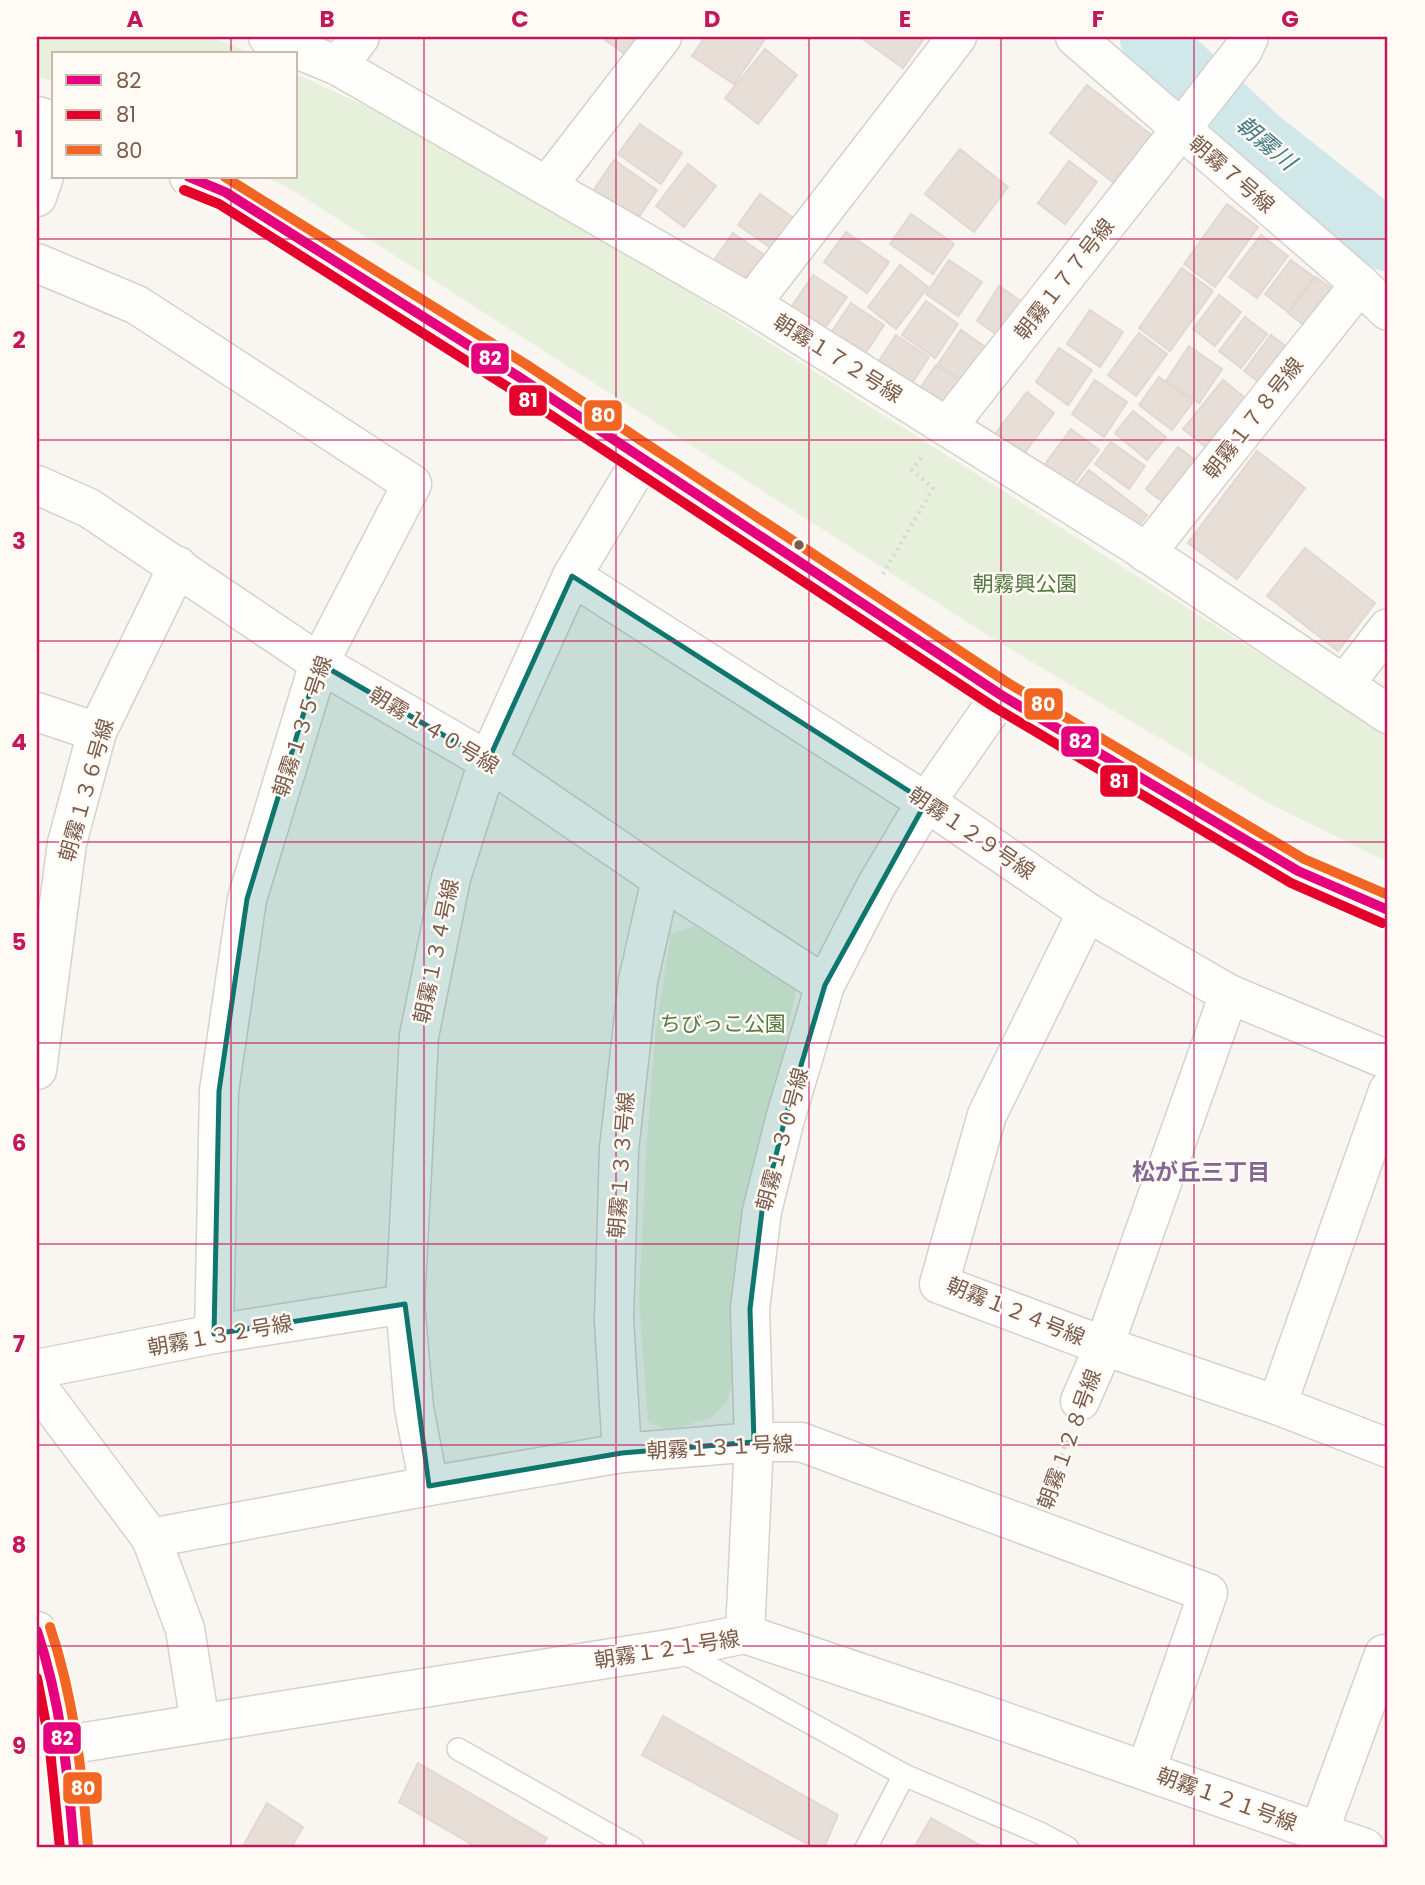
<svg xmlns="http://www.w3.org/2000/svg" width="1425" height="1885" viewBox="0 0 1425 1885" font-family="Poppins,'Noto Sans JP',sans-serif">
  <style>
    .green { fill: #e7f0db }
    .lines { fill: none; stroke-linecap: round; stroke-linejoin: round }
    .river { stroke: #d0e8ea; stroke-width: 61 }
    .building { fill: #e6ded7; stroke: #e2d8d2; stroke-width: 2 }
    .service-casing { stroke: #d7d1cb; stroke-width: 24 }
    .minor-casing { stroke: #d7d1cb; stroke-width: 41 }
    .tertiary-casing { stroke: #d7d1cb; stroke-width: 41 }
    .path { stroke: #dcd5d0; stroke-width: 4.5; stroke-dasharray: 2 5; stroke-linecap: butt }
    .service { stroke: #fefefd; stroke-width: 21 }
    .minor { stroke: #fefefd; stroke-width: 38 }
    .tertiary { stroke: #fefefd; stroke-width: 38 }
    .bus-1-casing { stroke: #fffaf3; stroke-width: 16 }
    .bus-2-casing { stroke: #fffaf3; stroke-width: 16 }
    .bus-3-casing { stroke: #fffaf3; stroke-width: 16 }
    .bus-1 { stroke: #e5007d; stroke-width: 10 }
    .bus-2 { stroke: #e4002b; stroke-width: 10 }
    .bus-3 { stroke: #f26522; stroke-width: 10 }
    .marked { fill: #0f766e; fill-opacity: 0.2; stroke: #0f766e; stroke-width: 5; stroke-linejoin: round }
    .grid { fill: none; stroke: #c2185b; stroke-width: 2; stroke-opacity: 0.55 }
    .bus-dot { fill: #7a5c4d; stroke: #fffaf3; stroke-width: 2.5 }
    .labels { text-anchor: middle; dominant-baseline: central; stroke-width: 5; stroke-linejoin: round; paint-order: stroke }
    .street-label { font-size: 21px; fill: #7a5c4d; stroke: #fffaf3 }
    .park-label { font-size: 21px; fill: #537a41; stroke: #fffaf3 }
    .water-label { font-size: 23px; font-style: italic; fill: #437c86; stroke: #fffaf3 }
    .neighbourhood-label { font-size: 23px; font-weight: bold; fill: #846695; stroke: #fffaf3 }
    .line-badge { stroke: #fffaf3; stroke-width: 2.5 }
    .badge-label { font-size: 19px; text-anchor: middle; font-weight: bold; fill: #fff }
    .neatline { fill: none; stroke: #c2185b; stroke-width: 2.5 }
    .grid-label { font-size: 23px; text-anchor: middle; font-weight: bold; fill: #c2185b }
  </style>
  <rect width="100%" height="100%" fill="#f9f5f0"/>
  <g class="green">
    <path d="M37,37H211L253,54H54V81L37,77Z"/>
    <path d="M296,74L476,157L1388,735V862L1268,803L997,641L294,191L266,177H296Z"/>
    <path d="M694,926L796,990L772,1107L736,1365L727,1402L711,1418L669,1430L648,1422L639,1300L646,1154L655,1036L671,934Z"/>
  </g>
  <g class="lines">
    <path class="river" d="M1150,37L1259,139L1388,241"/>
  </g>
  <g class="building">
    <path d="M601,37H649L633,60Z"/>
    <path d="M705,37H762L765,39L734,84L692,56Z"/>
    <path d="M860,37H925L903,68Z"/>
    <path d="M765,49L797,75L758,124L725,98Z"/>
    <path d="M1087,85L1159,141L1122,189L1050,133Z"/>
    <path d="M640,124L682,153L661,184L618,154Z"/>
    <path d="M960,149L1008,187L974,232L925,194Z"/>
    <path d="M614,160L657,190L636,221L593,191Z"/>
    <path d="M1069,161L1097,182L1065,224L1038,203Z"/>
    <path d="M688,164L716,186L684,227L656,206Z"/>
    <path d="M760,194L802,224L781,255L738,225Z"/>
    <path d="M1227,204L1258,227L1215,287L1184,264Z"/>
    <path d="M911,214L954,244L933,274L890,244Z"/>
    <path d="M846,232L889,262L867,293L824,262Z"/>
    <path d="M733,233L776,263L755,293L712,263Z"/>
    <path d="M1261,235L1288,256L1257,298L1229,277Z"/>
    <path d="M949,260L982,282L958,316L926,294Z"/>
    <path d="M1291,260L1314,277L1288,312L1265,294Z"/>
    <path d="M900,265L928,287L896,329L868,307Z"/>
    <path d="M1182,268L1213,291L1170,351L1139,328Z"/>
    <path d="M813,275L847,297L823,331L790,309Z"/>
    <path d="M1316,277L1340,295L1313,332L1288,313Z"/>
    <path d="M999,286L1032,309L1009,343L977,321Z"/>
    <path d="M1219,295L1241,312L1215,346L1193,329Z"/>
    <path d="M926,301L958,324L935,358L902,335Z"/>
    <path d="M851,303L884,325L861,360L828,337Z"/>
    <path d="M1090,310L1123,332L1100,367L1067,344Z"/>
    <path d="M1245,317L1267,334L1241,368L1219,351Z"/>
    <path d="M961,330L994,353L971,387L938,364Z"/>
    <path d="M1139,333L1167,354L1136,396L1108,375Z"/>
    <path d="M896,335L929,357L906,392L873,370Z"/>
    <path d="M1271,335L1295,353L1268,389L1244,371Z"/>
    <path d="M1189,346L1222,369L1199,403L1166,381Z"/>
    <path d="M1059,348L1092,370L1068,405L1036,382Z"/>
    <path d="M936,365L968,387L945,421L913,399Z"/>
    <path d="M1159,377L1193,402L1172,430L1139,405Z"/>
    <path d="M1095,380L1127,402L1104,437L1072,414Z"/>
    <path d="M1223,380L1255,406L1216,455L1183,429Z"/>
    <path d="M1027,392L1054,413L1023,455L995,434Z"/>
    <path d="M1133,411L1166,437L1147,460L1115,433Z"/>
    <path d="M1071,429L1099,450L1067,492L1040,471Z"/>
    <path d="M1111,442L1145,466L1129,489L1095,464Z"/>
    <path d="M1178,447L1205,468L1173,510L1146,489Z"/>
    <path d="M1257,451L1305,488L1237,579L1188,543Z"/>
    <path d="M1089,470L1147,515L1132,535L1074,489Z"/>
    <path d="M1305,548L1375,603L1338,651L1267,596Z"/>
    <path d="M663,1716L838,1815L824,1848H815L642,1755Z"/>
    <path d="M418,1763L547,1838L541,1848H478L399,1802Z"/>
    <path d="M267,1803L303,1827L291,1848H242Z"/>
    <path d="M931,1818L985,1848H914Z"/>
  </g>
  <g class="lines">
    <defs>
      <g id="service">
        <path d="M677,1649L904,1775L1040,1833L1068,1848"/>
        <path d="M458,1749L633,1848"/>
        <path d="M866,1848L904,1775"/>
      </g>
      <g id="minor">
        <path d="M268,37L338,66L751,304L1134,544L1388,714"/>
        <path d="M1075,37L1360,284L1388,311"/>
        <path d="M338,66L360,37"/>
        <path d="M547,186L662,37"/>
        <path d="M37,197L54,147"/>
        <path d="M37,263L137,305L412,484L319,663L247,899L219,1091L214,1334"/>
        <path d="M751,304L957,37"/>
        <path d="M947,427L1243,50L1249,37"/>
        <path d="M37,485L89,508L319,663L488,761L661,879L825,985"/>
        <path d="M1146,553L1360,284"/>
        <path d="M572,576L926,802L1087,912L1229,994L1388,1060"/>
        <path d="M1344,685L1388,628"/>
        <path d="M37,712L97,732"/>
        <path d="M1087,912L987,1115L939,1284L1104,1346L1277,1405L1388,1448"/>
        <path d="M37,1070L67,843L97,732L178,566"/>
        <path d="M37,1369L214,1334L405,1304"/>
        <path d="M37,1386L151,1538L185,1629L200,1723"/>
        <path d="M1080,1401L1104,1346L1229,994"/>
        <path d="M1277,1405L1388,1091"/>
        <path d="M622,1453L614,1320L619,1149L638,981L661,879"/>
        <path d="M429,1486L414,1408L405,1304L419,1036L451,878L488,761L572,576L643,457"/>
        <path d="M151,1538L429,1486L622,1453L754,1442H801L1208,1593L1146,1770"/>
        <path d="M745,1634L754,1442L750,1309L762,1211L785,1119L825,985L876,886L926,802L1001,695"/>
        <path d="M66,1745L675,1648L745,1634L977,1712L1365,1848"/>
        <path d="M1319,1832L1384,1654L1388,1655"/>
      </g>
      <g id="tertiary">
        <path d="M37,116L54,121"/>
        <path d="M189,177L225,192L519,377L1001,695L1298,871L1388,910"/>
        <path d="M37,1631C63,1701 68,1775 74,1848"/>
      </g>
    </defs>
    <use href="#service" class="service-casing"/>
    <use href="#minor" class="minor-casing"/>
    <use href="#tertiary" class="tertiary-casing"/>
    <g class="path">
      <path d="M883,574L933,488L912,470L923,455"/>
      <path d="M1048,1495L1069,1434"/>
    </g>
    <use href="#service" class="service"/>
    <use href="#minor" class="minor"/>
    <use href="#tertiary" class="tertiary"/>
    <defs>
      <g id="bus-1">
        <path d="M189,177L225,192L519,377L1001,695L1298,871L1388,910"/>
        <path d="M37,1631C61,1702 68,1774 74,1848"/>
      </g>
      <g id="bus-2">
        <path d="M184,190L219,204L511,389L994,707L1291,883L1382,923"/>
        <path d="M37,1678L49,1740L60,1848"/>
      </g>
      <g id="bus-3">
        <path d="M225,177L527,365L1008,683L1304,859L1388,895"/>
        <path d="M50,1627C74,1698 82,1772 88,1847"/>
      </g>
    </defs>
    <use href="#bus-1" class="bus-1-casing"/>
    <use href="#bus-2" class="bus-2-casing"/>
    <use href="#bus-3" class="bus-3-casing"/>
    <use href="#bus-1" class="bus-1"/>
    <use href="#bus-2" class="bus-2"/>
    <use href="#bus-3" class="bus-3"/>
  </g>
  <path class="marked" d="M572,576L926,802L825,985L785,1119L762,1211L750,1309L754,1442L622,1453L429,1486L405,1304L214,1334L219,1091L247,899L319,663L488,761Z"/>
  <path class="grid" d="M231,37V54M424,37V1848M616,37V1848M809,37V1848M1001,37V1848M1194,37V1848M231,177V1848M37,239H1388M37,440H1388M37,641H1388M37,842H1388M37,1043H1388M37,1244H1388M37,1445H1388M37,1646H1388"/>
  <circle class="bus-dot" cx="799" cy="545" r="6"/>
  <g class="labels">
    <g class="street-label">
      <text transform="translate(1232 174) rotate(41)">朝霧７号線</text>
      <text transform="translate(1064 279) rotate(-52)">朝霧１７７号線</text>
      <text transform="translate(838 358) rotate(32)">朝霧１７２号線</text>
      <text transform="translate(1253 418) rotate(-52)">朝霧１７８号線</text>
      <text transform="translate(302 726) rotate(-72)">朝霧１３５号線</text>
      <text transform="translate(434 730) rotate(31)">朝霧１４０号線</text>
      <text transform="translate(86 790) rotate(-74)">朝霧１３６号線</text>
      <text transform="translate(972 833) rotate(34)">朝霧１２９号線</text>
      <text transform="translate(436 951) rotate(-78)">朝霧１３４号線</text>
      <text transform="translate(782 1139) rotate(-75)">朝霧１３０号線</text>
      <text transform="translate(621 1165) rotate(-86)">朝霧１３３号線</text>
      <text transform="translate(1016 1311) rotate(22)">朝霧１２４号線</text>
      <text transform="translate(220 1335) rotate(-10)">朝霧１３２号線</text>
      <text transform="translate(1069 1439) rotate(-70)">朝霧１２８号線</text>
      <text transform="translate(720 1447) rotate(-3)">朝霧１３１号線</text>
      <text transform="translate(667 1649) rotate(-9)">朝霧１２１号線</text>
      <text transform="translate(1227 1799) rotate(20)">朝霧１２１号線</text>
    </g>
    <g class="park-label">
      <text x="1025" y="583">朝霧興公園</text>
      <text x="723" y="1023">ちびっこ公園</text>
    </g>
    <g class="water-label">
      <text transform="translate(1266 143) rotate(40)">朝霧川</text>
    </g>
    <g class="neighbourhood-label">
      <text x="1201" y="1172">松が丘三丁目</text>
    </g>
  </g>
  <g class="line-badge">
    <rect x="470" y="342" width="40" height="33" rx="7" fill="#e5007d"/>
    <rect x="508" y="384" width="40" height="33" rx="7" fill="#e4002b"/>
    <rect x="583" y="399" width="40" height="33" rx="7" fill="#f26522"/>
    <rect x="1023" y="687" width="41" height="34" rx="7" fill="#f26522"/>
    <rect x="1060" y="725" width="40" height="33" rx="7" fill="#e5007d"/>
    <rect x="1099" y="764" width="40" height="34" rx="7" fill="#e4002b"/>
    <rect x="42" y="1721" width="40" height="34" rx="7" fill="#e5007d"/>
    <rect x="62" y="1771" width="41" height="34" rx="7" fill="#f26522"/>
  </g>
  <g class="badge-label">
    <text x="490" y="365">82</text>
    <text x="528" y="407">81</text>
    <text x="603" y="422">80</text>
    <text x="1043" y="711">80</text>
    <text x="1080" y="748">82</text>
    <text x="1119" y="788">81</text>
    <text x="62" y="1745">82</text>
    <text x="83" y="1795">80</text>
  </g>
  <rect width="1425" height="1885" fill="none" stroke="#fffaf3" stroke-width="77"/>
  <rect x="52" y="52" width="245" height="126" fill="#fffaf3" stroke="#cabbb1" stroke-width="2"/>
  <rect x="66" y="75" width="35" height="10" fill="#e5007d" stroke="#cabbb1" stroke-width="2"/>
  <text x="116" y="88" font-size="21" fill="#7a5c4d">82</text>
  <rect x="66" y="110" width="35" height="10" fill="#e4002b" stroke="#cabbb1" stroke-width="2"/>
  <text x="116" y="122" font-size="21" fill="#7a5c4d">81</text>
  <rect x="66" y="145" width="35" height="10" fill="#f26522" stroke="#cabbb1" stroke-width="2"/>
  <text x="116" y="158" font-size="21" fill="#7a5c4d">80</text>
  <rect x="38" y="38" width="1348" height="1808" class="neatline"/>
  <g class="grid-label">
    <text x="135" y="27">A</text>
    <text x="327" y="27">B</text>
    <text x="520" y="27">C</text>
    <text x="712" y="27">D</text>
    <text x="905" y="27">E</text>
    <text x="1098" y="27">F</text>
    <text x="1290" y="27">G</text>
    <text x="19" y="147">1</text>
    <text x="19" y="348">2</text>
    <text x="19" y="549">3</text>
    <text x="19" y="750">4</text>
    <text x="19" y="950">5</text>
    <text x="19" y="1151">6</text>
    <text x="19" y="1352">7</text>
    <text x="19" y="1553">8</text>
    <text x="19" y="1754">9</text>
  </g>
</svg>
